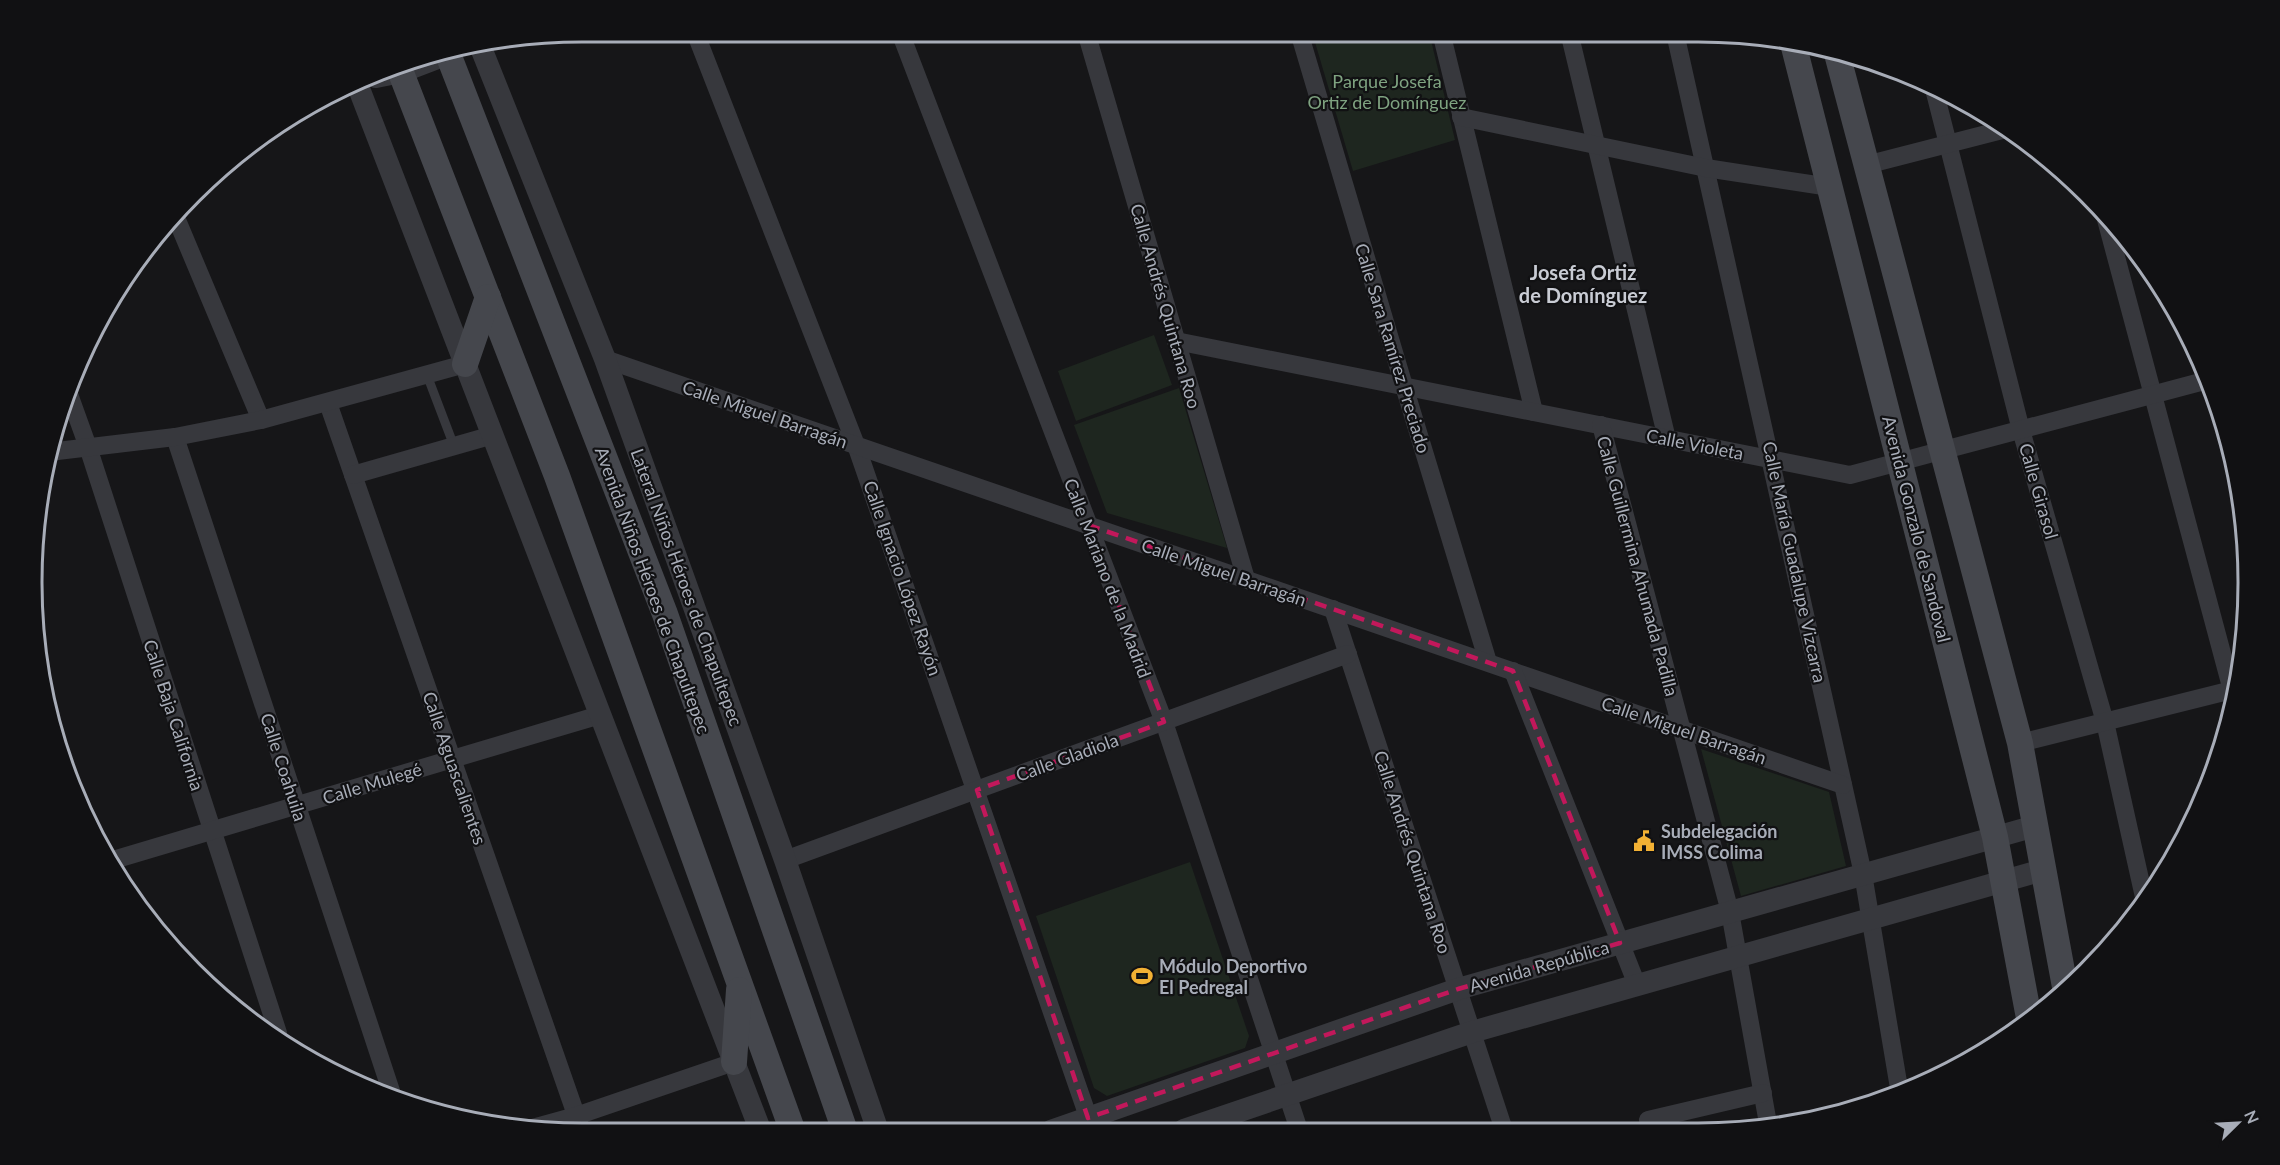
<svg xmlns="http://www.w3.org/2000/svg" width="2280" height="1165" viewBox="0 0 2280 1165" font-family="Lato,sans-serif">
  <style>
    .green { fill: #1e261f }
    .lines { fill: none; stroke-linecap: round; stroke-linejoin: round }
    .service { stroke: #37383d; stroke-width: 9 }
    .minor { stroke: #37383d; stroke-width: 18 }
    .tertiary { stroke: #37383d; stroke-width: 22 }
    .secondary { stroke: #45474d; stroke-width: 26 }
    .marked { fill: none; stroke: #c2185b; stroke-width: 4.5; stroke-dasharray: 12 8; stroke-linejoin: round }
    .labels { text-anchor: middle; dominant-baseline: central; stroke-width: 4.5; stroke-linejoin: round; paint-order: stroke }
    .park-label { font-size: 18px; fill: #7fa381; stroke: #111113 }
    .street-label { font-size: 18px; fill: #a8adb8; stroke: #111113 }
    .poi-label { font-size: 18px; font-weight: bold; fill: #a8adb8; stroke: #111113; text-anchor: start }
    .neighbourhood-label { font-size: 20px; font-weight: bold; fill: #c9ccd4; stroke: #111113 }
    .rim { fill: none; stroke: #a8adb8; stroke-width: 3 }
  </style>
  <rect width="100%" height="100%" fill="#161618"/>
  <g class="green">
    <path d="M1312,32H1429L1455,140L1353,171Z"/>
    <path d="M1154,335L1172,385L1076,421L1058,371Z"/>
    <path d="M1179,388L1227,548L1107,513L1074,425Z"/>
    <path d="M1701,749L1829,792L1846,866L1741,896Z"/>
    <path d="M1190,862L1249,1036L1245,1048L1107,1096L1094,1088L1036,916Z"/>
  </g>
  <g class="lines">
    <path class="service" d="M427,375L454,446"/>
    <g class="minor">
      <path d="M695,32L856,445L1093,1131"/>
      <path d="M900,32L1164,722L1299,1130"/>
      <path d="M1086,32L1246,579"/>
      <path d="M1299,32L1404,386L1488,662"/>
      <path d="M1441,32L1534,412"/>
      <path d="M1569,32L1667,439"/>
      <path d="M1675,33L1863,874L1900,1094"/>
      <path d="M1933,85L2021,430L2105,722L2144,897"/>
      <path d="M1461,117L1706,168L1830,187"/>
      <path d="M1866,165L2006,129"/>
      <path d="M2104,212L2234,698"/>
      <path d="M177,220L261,420"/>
      <path d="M1176,341L1850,475L2208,380"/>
      <path d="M605,359L1843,785"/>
      <path d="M70,397L88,447L278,1033"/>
      <path d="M328,403L582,1132"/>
      <path d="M1601,425L1730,912L1769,1129"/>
      <path d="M175,437L393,1097"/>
      <path d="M49,452L175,437L261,420L465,364"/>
      <path d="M353,475L493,435"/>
      <path d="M1333,609L1504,1130"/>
      <path d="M1513,671L1637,985"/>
      <path d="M2020,743L2236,689"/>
      <path d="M785,860L1348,654"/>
      <path d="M110,861L600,715"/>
      <path d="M1648,1120L1763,1093"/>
      <path d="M529,1129L576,1116L734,1062"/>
    </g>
    <g class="tertiary">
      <path d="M481,48L605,359L785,860L878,1131"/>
      <path d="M376,77L401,72L448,54"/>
      <path d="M358,86L761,1132"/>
      <path d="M1184,1130L1472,1032L2043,870"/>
      <path d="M1051,1131L1458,989L2035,826"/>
    </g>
    <g class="secondary">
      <path d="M1793,43L1995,837L2029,1018"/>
      <path d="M1836,50L2020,743L2065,987"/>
      <path d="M448,54L665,614L845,1131"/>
      <path d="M398,65L557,476L793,1132"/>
      <path d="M465,364L488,297"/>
      <path d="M734,1062L739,990"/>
    </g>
  </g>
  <path class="marked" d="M1088,525L1513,671L1620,943L1458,989L1088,1118L977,790L1164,722Z"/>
  <defs>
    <symbol id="civic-bare" viewBox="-9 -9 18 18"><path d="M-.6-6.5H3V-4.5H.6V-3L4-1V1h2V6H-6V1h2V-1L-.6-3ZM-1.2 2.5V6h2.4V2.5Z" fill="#f2b134" stroke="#111113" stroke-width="2.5" paint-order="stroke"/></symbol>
    <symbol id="stadium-bare" viewBox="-9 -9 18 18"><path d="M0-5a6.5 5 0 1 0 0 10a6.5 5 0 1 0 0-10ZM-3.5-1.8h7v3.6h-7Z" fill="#f2b134" stroke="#111113" stroke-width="2.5" paint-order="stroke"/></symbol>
  </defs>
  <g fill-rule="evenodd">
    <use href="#civic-bare" x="1629" y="826" width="30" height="30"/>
    <use href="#stadium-bare" x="1127" y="961" width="30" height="30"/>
  </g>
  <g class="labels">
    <g class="park-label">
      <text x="1387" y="81">Parque Josefa<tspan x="1387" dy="21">Ortiz de Domínguez</tspan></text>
    </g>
    <g class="street-label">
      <text transform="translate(1166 306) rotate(74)">Calle Andrés Quintana Roo</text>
      <text transform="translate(1393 348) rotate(73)">Calle Sara Ramírez Preciado</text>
      <text transform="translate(765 414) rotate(19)">Calle Miguel Barragán</text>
      <text transform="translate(1695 444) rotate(11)">Calle Violeta</text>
      <text transform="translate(2039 491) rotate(74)">Calle Girasol</text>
      <text transform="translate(1917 529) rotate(76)">Avenida Gonzalo de Sandoval</text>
      <text transform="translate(1795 562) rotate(78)">Calle María Guadalupe Vizcarra</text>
      <text transform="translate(1638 566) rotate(75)">Calle Guillermina Ahumada Padilla</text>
      <text transform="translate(1224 572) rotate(19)">Calle Miguel Barragán</text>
      <text transform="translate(903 578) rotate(71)">Calle Ignacio López Rayón</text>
      <text transform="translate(1108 578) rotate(69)">Calle Mariano de la Madrid</text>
      <text transform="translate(687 587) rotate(70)">Lateral Niños Héroes de Chapultepec</text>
      <text transform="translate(653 590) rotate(70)">Avenida Niños Héroes de Chapultepec</text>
      <text transform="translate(174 715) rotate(72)">Calle Baja California</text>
      <text transform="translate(1684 730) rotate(19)">Calle Miguel Barragán</text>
      <text transform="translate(1067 757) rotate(-20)">Calle Gladiola</text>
      <text transform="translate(284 767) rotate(72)">Calle Coahuila</text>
      <text transform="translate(455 768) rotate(71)">Calle Aguascalientes</text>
      <text transform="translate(372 783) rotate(-17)">Calle Mulegé</text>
      <text transform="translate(1413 852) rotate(72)">Calle Andrés Quintana Roo</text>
      <text transform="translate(1539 966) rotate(-16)">Avenida República</text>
    </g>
    <g class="poi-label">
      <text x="1661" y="831">Subdelegación<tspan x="1661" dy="21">IMSS Colima</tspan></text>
      <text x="1159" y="966">Módulo Deportivo<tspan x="1159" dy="21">El Pedregal</tspan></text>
    </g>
    <g class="neighbourhood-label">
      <text x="1583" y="272">Josefa Ortiz<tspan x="1583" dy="23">de Domínguez</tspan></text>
    </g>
  </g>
  <path d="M0 0H2280V1165H0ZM582 42H1698A540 540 0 0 1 2238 582V583A540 540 0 0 1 1698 1123H582A540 540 0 0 1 42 583V582A540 540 0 0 1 582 42Z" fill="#111113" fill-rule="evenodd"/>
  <path class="rim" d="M582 42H1698A540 540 0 0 1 2238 582V583A540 540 0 0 1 1698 1123H582A540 540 0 0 1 42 583V582A540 540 0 0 1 582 42Z"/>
  <g transform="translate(2238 1123) rotate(66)" stroke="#111113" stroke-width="4.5" paint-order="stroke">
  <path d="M0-4.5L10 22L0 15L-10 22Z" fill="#a8adb8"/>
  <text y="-9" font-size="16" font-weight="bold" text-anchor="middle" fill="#a8adb8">N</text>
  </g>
</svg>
